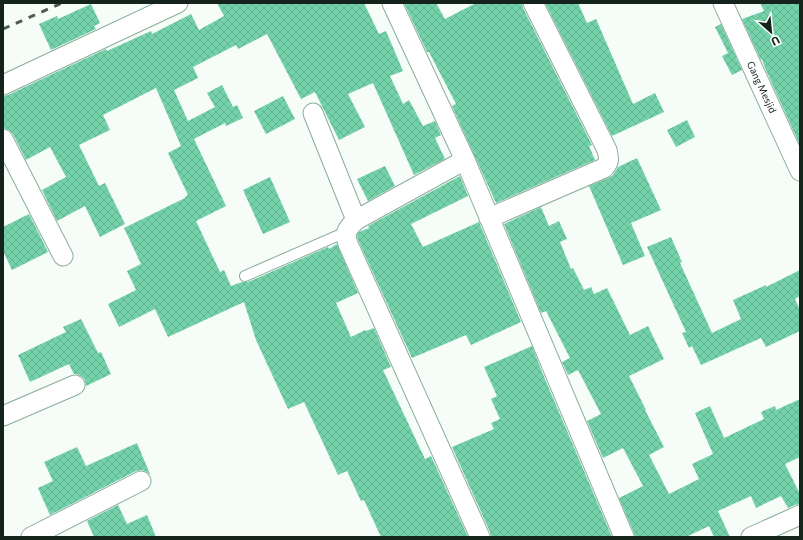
<svg xmlns="http://www.w3.org/2000/svg" width="803" height="540" viewBox="0 0 803 540" font-family="Commissioner,sans-serif">
  <style>
    .building { fill: url(#building-cross-hatch) }
    .lines { fill: none; stroke-linecap: round; stroke-linejoin: round }
    .service-casing { stroke: #8aad9c; stroke-width: 12 }
    .minor-casing { stroke: #8aad9c; stroke-width: 21 }
    .service { stroke: #fff; stroke-width: 10 }
    .minor { stroke: #fff; stroke-width: 19 }
    .rail { stroke: #4e5a54; stroke-width: 3; stroke-dasharray: 7 7; stroke-linecap: butt }
    .labels { text-anchor: middle; dominant-baseline: central; stroke-width: 3.5; stroke-linejoin: round; paint-order: stroke }
    .street-label { font-size: 10px; fill: #15231d; stroke: #fff }
  </style>
  <defs>
    <pattern id="building-cross-hatch" width="8" height="8" patternUnits="userSpaceOnUse"><rect width="8" height="8" fill="#74d2aa"/><path d="M0 0l8 8M0 8l8-8" fill="none" stroke="#64b492"/></pattern>
  </defs>
  <rect width="100%" height="100%" fill="#f6fdf9"/>
  <g class="building">
    <path d="M217,3H364L379,34L386,31L403,71L390,76L403,104L409,100L423,126L435,121L441,135L435,138L445,159L414,175L373,83L348,94L365,127L339,140L315,92L301,99L267,34L238,49L236,45L193,67L198,78L174,90L188,121L215,107L207,93L222,85L233,107L237,105L243,118L226,126L225,123L194,139L226,206L196,221L220,272L224,270L231,286L242,282H248L328,247L329,249L337,244L358,293L336,303L351,337L365,330L366,331L374,328L391,367L383,370L425,459L431,456L468,537H381L364,500L361,501L347,471L338,475L304,402L288,409L256,340L244,302L168,337L155,309L119,327L108,304L136,290L127,271L141,264L124,228L185,198V197L188,195L168,153L181,146L156,88L103,115L110,130L79,145L99,186L105,183L125,224L100,237L85,206L57,221L42,190L66,177L50,147L26,160L13,134L9,130L3,128V96L8,95L106,49L107,51L151,31L152,34L191,14L199,30L224,16Z"/>
    <path d="M404,3H436L445,19L476,3H522L523,8L592,145L589,146L595,160L496,203L452,106L456,104L429,52H427Z"/>
    <path d="M545,3H578L587,23L596,19L633,104L655,93L664,112L612,136Z"/>
    <path d="M760,3H800V145L765,68L762,59L761,60L742,19L764,11Z"/>
    <path d="M91,4L100,23L94,26L96,29L51,50L39,24L57,16L58,19Z"/>
    <path d="M721,24L742,70L732,75L722,56L728,53L715,27Z"/>
    <path d="M283,96L295,119L266,134L254,111Z"/>
    <path d="M687,120L695,137L676,147L667,130Z"/>
    <path d="M637,158L661,210L631,223L645,256L623,265L589,186L608,178L613,175L618,167Z"/>
    <path d="M385,166L395,186L368,201L357,179Z"/>
    <path d="M460,176L468,196L411,224L423,247L479,222L521,322L471,345L466,335L412,358L358,240L357,235L359,232L369,228L368,226Z"/>
    <path d="M270,177L290,222L263,234L243,190Z"/>
    <path d="M541,207L549,226L559,221L567,239L560,242L571,269L573,268L584,290L591,287L594,294L607,288L630,335L648,326L664,359L629,376L646,410H645L664,447L649,455L669,494L699,479L692,464L713,454L695,413L710,406L724,438L764,419L761,412L775,406L776,410L800,399V457L785,464L800,494V504L795,505L788,508L781,496L756,508L751,496L718,511L730,537H714L709,526L686,537H635L634,533L619,498L643,486L623,448L603,458L587,421L601,414L578,370L568,375L562,362L570,358L546,311L541,313L504,224Z"/>
    <path d="M29,214L48,252L12,270L3,251V227Z"/>
    <path d="M671,237L682,262L680,263L712,333L741,319L733,300L766,285V287L800,270V296L795,299L800,310V331L766,347L761,338L701,365L692,346L689,348L682,333L686,332L647,247Z"/>
    <path d="M81,319L98,353L101,352L111,374L86,386L85,380L81,376L77,374H74L69,364L30,382L18,355L66,332L63,327Z"/>
    <path d="M532,346L542,372L612,537H491L490,532L452,447L494,429L491,423L500,419L491,399L497,396L484,367Z"/>
    <path d="M137,443L150,474H149L147,472L142,470L136,471L50,515L38,488L53,481L44,462L77,447L86,466Z"/>
    <path d="M118,505L127,524L147,515L156,537H94L87,521Z"/>
  </g>
  <g class="lines">
    <defs>
      <path id="service" d="M245,276L346,232"/>
      <g id="minor">
        <path d="M392,3L465,160L624,537"/>
        <path d="M723,3L800,171"/>
        <path d="M3,85L178,3"/>
        <path d="M313,113L356,220"/>
        <path d="M3,139L63,256"/>
        <path d="M465,160L356,220C347,229 344,232 348,244L480,537"/>
        <path d="M489,218L604,168C610,161 609,159 607,150L533,3"/>
        <path d="M3,416L75,385"/>
        <path d="M31,537L141,481"/>
        <path d="M751,537L800,515"/>
      </g>
    </defs>
    <use href="#service" class="service-casing"/>
    <use href="#minor" class="minor-casing"/>
    <use href="#service" class="service"/>
    <use href="#minor" class="minor"/>
    <path class="rail" d="M3,29L62,3"/>
  </g>
  <g class="labels">
    <g class="street-label">
      <text transform="translate(762 87) rotate(65)">Gang Mesjid</text>
    </g>
  </g>
  <rect width="803" height="540" fill="none" stroke="#15231d" stroke-width="8"/>
  <g transform="translate(771 32) rotate(153)" stroke="#ffffff" stroke-width="3" paint-order="stroke">
  <path d="M0-3L7 15L0 10L-7 15Z" fill="#15231d"/>
  <text y="-6" font-size="11" font-weight="bold" text-anchor="middle" fill="#15231d">U</text>
  </g>
</svg>
